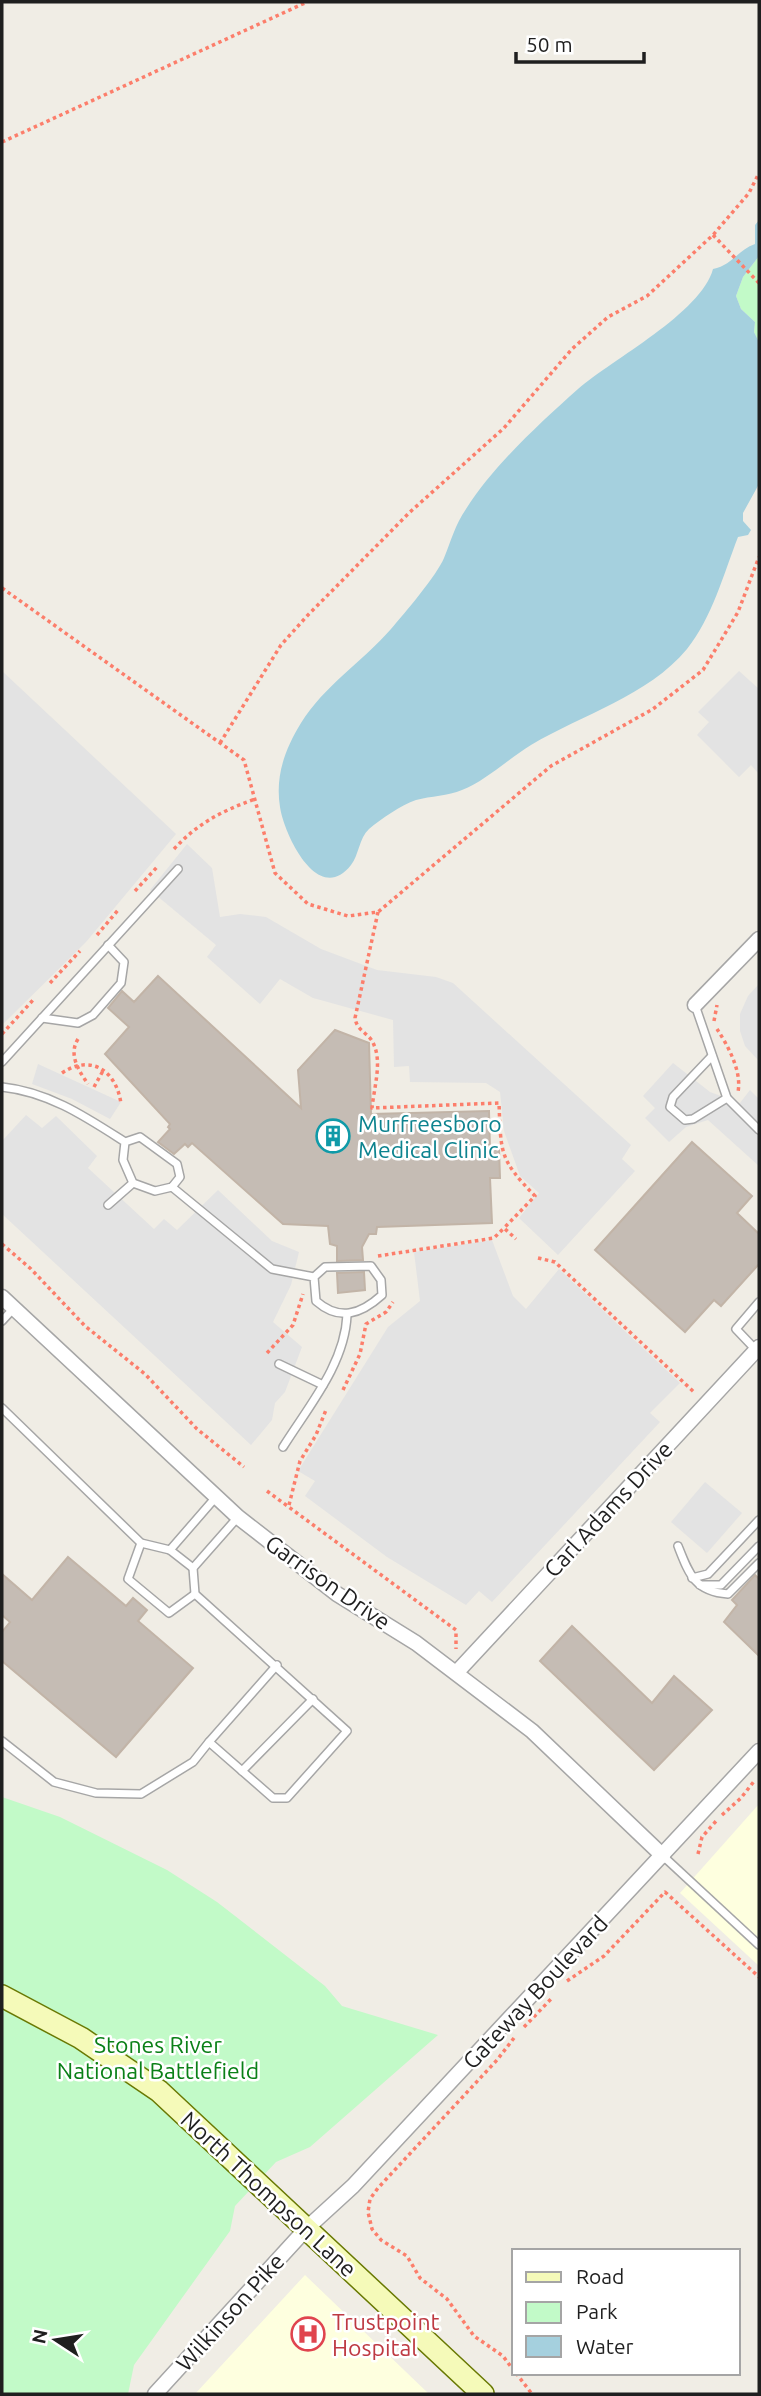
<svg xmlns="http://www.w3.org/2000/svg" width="761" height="2396" viewBox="0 0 761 2396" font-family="Ubuntu,sans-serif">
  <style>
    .education { fill: #feffdf }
    .park { fill: #c2fac8 }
    .parking { fill: #e3e3e3 }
    .water { fill: #a5d0de }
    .building { fill: #c5bcb4; stroke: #c2b4a7; stroke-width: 2 }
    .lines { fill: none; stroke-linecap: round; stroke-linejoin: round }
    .service-casing { stroke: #a6a6a6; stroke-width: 10 }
    .minor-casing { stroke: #a6a6a6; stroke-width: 17 }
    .secondary-casing { stroke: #697903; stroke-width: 24 }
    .path { stroke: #fc7e6b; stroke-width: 3.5; stroke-dasharray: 3.5 3.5; stroke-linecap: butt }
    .service { stroke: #fff; stroke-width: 7 }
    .minor { stroke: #fff; stroke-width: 14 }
    .secondary { stroke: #f5fab9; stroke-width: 21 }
    .labels { text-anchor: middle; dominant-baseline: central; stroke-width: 5; stroke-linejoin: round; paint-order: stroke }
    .culture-label { font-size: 23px; fill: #0d838f; stroke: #fff; text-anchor: start }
    .street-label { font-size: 23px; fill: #1f1f1f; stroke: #fff }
    .park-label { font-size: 23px; fill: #0a8017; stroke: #fff }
    .health-label { font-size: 23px; fill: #be3a42; stroke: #fff; text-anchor: start }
  </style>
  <rect width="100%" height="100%" fill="#f0ede5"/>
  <g class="education">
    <path d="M759,1804V1966L680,1893Z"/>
    <path d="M305,2275L429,2394H195Z"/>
  </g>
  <g class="park">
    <path d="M759,256V342L754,332L755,322L741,309L736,296L743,277Z"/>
    <path d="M2,1797L60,1817L167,1870L217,1902L325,1986L342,2006L438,2035L310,2147L276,2162L235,2206L230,2231L134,2365L128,2394H2Z"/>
  </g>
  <g class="parking">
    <path d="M2,671L176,834L86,942L2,1025Z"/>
    <path d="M739,671L759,689V774L751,765L739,777L697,735L709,722L698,712Z"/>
    <path d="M187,844L212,868L220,917L240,914L266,917L321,949L377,970L436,977L453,983L631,1145L622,1159L635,1171L558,1255L519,1218L539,1193L520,1176L504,1131L500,1092L486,1083L410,1082L409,1066L394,1067L393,1020L313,998L280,979L260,1004L207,957L216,945L150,890Z"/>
    <path d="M759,984V1061L745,1046L740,1031V1014L748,996Z"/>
    <path d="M673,1063L710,1092L740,1103L750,1090L759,1099V1166L708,1120L686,1127L669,1142L645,1118L655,1108L643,1096Z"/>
    <path d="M38,1064L121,1102L110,1119L72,1099L32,1084Z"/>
    <path d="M26,1115L42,1128L56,1116L97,1156L88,1168L154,1229L164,1219L177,1230L218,1190L272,1241L299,1252L291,1285L273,1322L302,1347L285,1392L275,1403L272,1420L251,1445L2,1214V1141Z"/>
    <path d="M492,1240L513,1296L526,1309L559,1269L680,1383L650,1413L660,1422L492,1602L479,1591L466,1605L387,1557L305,1496L315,1481L298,1471L388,1327L420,1301L414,1252Z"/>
    <path d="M705,1482L742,1513L707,1553L671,1522Z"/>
  </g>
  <path class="water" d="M759,220V256L743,277L736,296L741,309L755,322L754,332L759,342V484L743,513V521L751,530L748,535L738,537C724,573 712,618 687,649C648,696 583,714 531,745C508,759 487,780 462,790C448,796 431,796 416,800C401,805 381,819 369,829C359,838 359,855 351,865C318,907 284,834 280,807C275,776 285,749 301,723C324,686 362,662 391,629C404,614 437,575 444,558C451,541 455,525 466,509C493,466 540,423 578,389C613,359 701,313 713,269C731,266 738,250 755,244V225Z"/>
  <g class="building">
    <path d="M158,976L301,1108L298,1070L335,1030L369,1043L371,1114L489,1111L490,1149H499L500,1178H490L492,1223L377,1227L376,1234H369L362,1247L363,1260L337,1261V1246L330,1244L328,1226L283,1224L192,1143L188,1147L185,1144L174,1154L158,1142L170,1129L168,1127L170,1124L105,1054L129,1027L108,1008L122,991L134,1002Z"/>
    <path d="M692,1142L752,1196L737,1213L759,1234V1264L721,1306L714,1300L685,1332L595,1250Z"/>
    <path d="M364,1272L365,1290L338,1293L337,1273Z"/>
    <path d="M68,1557L126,1606L133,1598L147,1610L138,1621L193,1668L116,1757L2,1661V1632L10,1622L2,1615V1574L32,1600Z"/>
    <path d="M755,1575L759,1579V1656L724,1622L737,1605L732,1600Z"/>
    <path d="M572,1626L652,1703L674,1676L712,1710L654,1770L540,1661Z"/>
  </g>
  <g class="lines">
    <defs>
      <g id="service">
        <path d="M695,1005L727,1098L759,1130"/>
        <path d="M42,1018L78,1023L93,1015L121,983L124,962L108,945"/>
        <path d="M712,1056L673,1097L670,1107L685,1120L693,1119L727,1098"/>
        <path d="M2,1062L178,869"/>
        <path d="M2,1087C49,1092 86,1117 125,1142L140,1137L177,1164L180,1177L172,1187L155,1191L133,1183L123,1160L125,1142"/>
        <path d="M172,1187L272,1269L314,1277L325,1267L371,1266L381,1280L382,1295C360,1315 339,1321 316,1301L314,1277"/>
        <path d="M108,1205L133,1183"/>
        <path d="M2,1321L14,1308"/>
        <path d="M756,1350L736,1329L759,1302"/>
        <path d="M279,1364L323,1385"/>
        <path d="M2,1408L141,1543L170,1550L216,1497"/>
        <path d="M283,1447C308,1407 345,1364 347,1315"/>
        <path d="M141,1543L128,1579L169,1613L195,1594"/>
        <path d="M678,1546C689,1574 695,1592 728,1594L759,1563"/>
        <path d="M170,1550L193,1568"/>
        <path d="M692,1578L708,1574L759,1520"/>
        <path d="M700,1585H721L759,1546"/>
        <path d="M2,1741L54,1782L96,1793L141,1794L193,1762L209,1742L273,1798H287L347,1731L195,1594L193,1568L238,1517"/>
        <path d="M209,1742L277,1665"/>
        <path d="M242,1771L313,1699"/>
        <path d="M663,1856L759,1945"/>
      </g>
      <g id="minor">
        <path d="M695,1005L759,939"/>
        <path d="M2,1297L238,1517L337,1594L416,1643L532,1731L663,1856"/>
        <path d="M457,1672L759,1347"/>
        <path d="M155,2394L306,2229L353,2186L759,1751"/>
      </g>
      <path id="secondary" d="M2,1996L81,2038L159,2091L483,2394"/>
    </defs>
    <use href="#service" class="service-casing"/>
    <use href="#minor" class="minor-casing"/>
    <use href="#secondary" class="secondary-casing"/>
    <g class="path">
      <path d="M2,142L307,2"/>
      <path d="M713,235L759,283"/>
      <path d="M2,588L244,760L275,873L308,904L348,916L378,912L551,766L653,709L703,670L738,612L759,557"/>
      <path d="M220,743L281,645L307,616L410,512L504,428L572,349L608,317L647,296L713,235L749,193L759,173"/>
      <path d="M174,849C198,823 222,811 255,799"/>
      <path d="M135,891L158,866"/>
      <path d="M378,912L355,1018C357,1032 370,1033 374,1045C382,1063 374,1088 372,1108L499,1103C501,1153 499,1159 535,1196L504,1228L516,1239"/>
      <path d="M97,935L119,909"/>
      <path d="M50,983L80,951"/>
      <path d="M714,1021L717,1005"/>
      <path d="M717,1029C728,1046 742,1071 738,1092"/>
      <path d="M2,1034L34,999"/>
      <path d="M78,1039C68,1055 79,1071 88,1084"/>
      <path d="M62,1073C92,1053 117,1072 121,1104"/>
      <path d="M94,1087L104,1069"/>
      <path d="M2,1244L31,1269L85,1326L145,1374L197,1429L244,1467"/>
      <path d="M378,1256L494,1238L504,1228"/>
      <path d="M538,1258L555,1262L695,1393"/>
      <path d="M267,1353L293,1325L303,1294"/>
      <path d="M343,1390L360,1354L366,1324L386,1312L393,1302"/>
      <path d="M267,1491L456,1630V1649"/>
      <path d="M289,1505L300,1461L316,1435L326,1410"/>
      <path d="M722,1815L741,1798L755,1780"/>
      <path d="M698,1854L702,1837L717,1820"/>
      <path d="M567,1981L604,1956L665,1892L759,1977"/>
      <path d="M524,2027L553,1997"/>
      <path d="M514,2038L497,2060L378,2188L370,2199L368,2212L372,2229L381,2240L407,2256L420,2278L447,2299L474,2336L503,2356L514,2371"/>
      <path d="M516,2373L532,2394"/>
    </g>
    <use href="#service" class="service"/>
    <use href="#minor" class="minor"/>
    <use href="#secondary" class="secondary"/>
  </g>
  <defs>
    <symbol id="building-ring" viewBox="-11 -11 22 22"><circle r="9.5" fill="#fff" stroke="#0f9aa8" stroke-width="1.5"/><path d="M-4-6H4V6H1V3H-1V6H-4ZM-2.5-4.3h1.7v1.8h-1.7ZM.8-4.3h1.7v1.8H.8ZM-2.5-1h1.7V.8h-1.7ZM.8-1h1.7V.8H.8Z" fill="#0f9aa8"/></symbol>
    <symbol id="hospital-ring" viewBox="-11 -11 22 22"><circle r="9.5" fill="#fff" stroke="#e0444e" stroke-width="1.5"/><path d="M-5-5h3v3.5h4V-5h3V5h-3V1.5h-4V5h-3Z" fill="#e0444e"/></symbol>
  </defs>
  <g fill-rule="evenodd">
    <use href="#building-ring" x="314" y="1117" width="38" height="38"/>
    <use href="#hospital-ring" x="289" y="2315" width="38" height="38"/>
  </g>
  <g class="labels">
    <g class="culture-label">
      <text x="358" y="1123">Murfreesboro<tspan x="358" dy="26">Medical Clinic</tspan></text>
    </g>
    <g class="street-label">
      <text transform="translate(608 1509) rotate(-47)">Carl Adams Drive</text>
      <text transform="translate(328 1582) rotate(35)">Garrison Drive</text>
      <text transform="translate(535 1992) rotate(-47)">Gateway Boulevard</text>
      <text transform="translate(269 2194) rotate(43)">North Thompson Lane</text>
      <text transform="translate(230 2312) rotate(-48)">Wilkinson Pike</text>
    </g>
    <g class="park-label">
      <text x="158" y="2044">Stones River<tspan x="158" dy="26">National Battlefield</tspan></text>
    </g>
    <g class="health-label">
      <text x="332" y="2321">Trustpoint<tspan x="332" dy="26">Hospital</tspan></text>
    </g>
  </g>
  <rect width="761" height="2396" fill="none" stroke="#1f1f1f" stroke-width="7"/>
  <rect x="512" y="2249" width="228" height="126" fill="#ffffff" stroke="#a5a5a5" stroke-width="2"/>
  <rect x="526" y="2272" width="35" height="10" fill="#f5fab9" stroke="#a5a5a5" stroke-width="2"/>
  <text x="576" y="2284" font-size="21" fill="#1f1f1f">Road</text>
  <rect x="526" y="2302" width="35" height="21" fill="#c2fac8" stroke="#a5a5a5" stroke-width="2"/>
  <text x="576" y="2319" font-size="21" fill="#1f1f1f">Park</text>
  <rect x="526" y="2336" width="35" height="21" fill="#a5d0de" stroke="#a5a5a5" stroke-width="2"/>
  <text x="576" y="2354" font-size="21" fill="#1f1f1f">Water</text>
  <g transform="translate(56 2340) rotate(282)" stroke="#ffffff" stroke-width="5" paint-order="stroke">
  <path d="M0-5L12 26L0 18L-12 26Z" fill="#1f1f1f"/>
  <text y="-10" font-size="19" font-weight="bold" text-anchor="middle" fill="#1f1f1f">N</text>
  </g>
  <path d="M516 52v10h128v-10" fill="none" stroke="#1f1f1f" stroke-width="3.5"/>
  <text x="526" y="52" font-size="21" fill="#1f1f1f" stroke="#ffffff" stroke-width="5" paint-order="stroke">50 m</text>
</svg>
